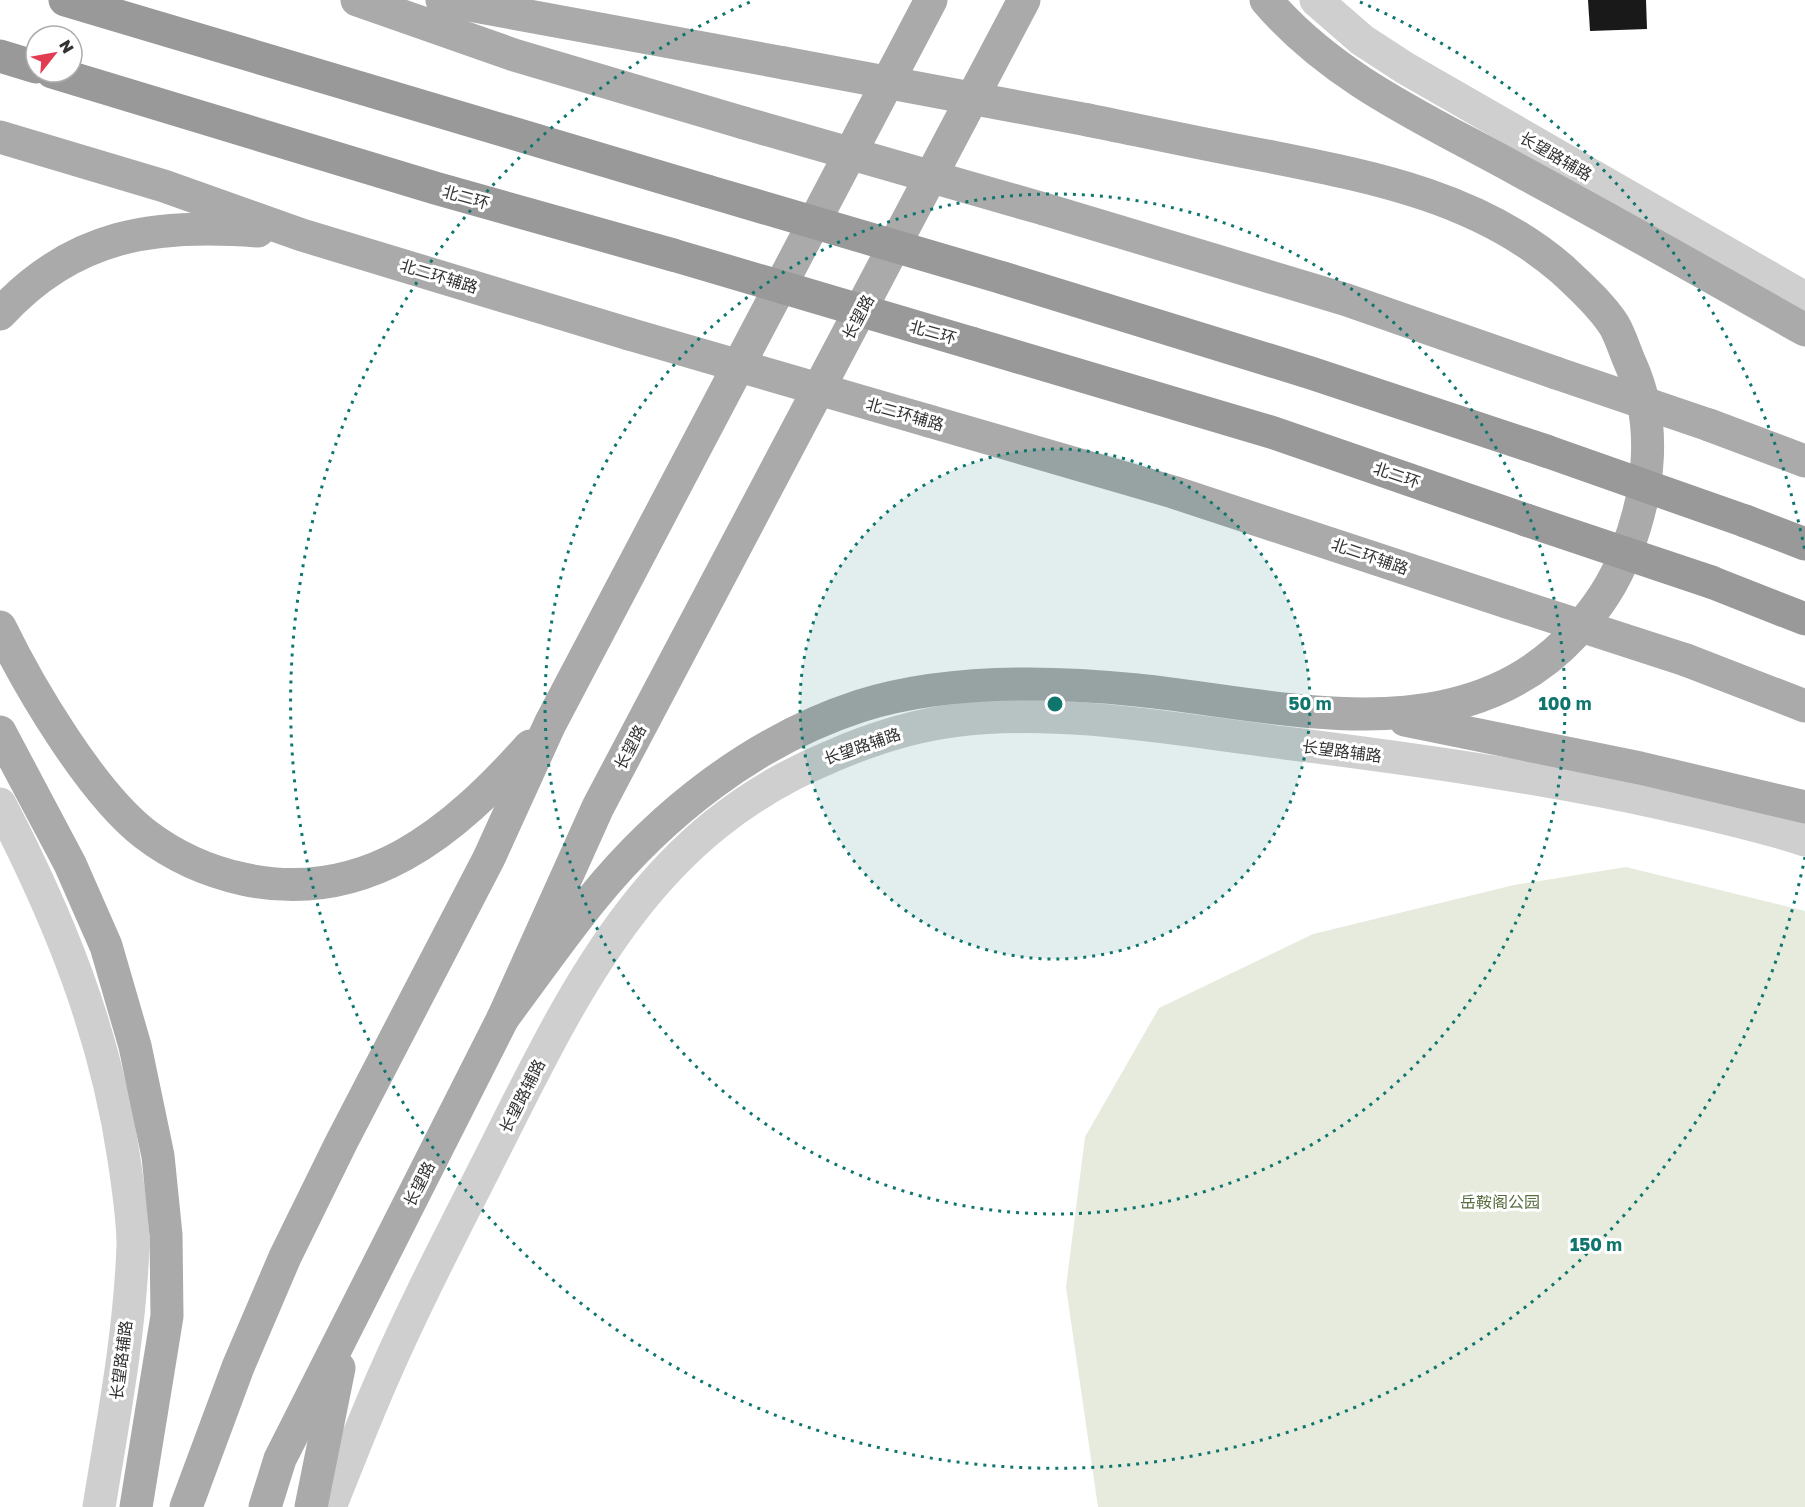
<svg xmlns="http://www.w3.org/2000/svg" width="1805" height="1507" viewBox="0 0 1805 1507" font-family="'Golos Text','Noto Sans SC',sans-serif">
  <style>
    .green { fill: #e6ebde }
    .building { fill: #191919 }
    .lines { fill: none; stroke-linecap: round; stroke-linejoin: round }
    .minor { stroke: #cfcfcf; stroke-width: 33 }
    .major { stroke: #aaa; stroke-width: 33 }
    .highway { stroke: #999; stroke-width: 33 }
    .major-bridge { stroke: #aaa; stroke-width: 33 }
    .highway-bridge { stroke: #999; stroke-width: 33 }
    .ring { fill: none; stroke: #0f766e; stroke-width: 3; stroke-dasharray: 3 6 }
    .labels { text-anchor: middle; dominant-baseline: central; stroke-width: 6; stroke-linejoin: round; paint-order: stroke }
    .street-label { font-size: 16px; fill: #323232; stroke: #fff }
    .park-label { font-size: 16px; fill: #576d40; stroke: #fff }
    .centre { fill: #0f766e; stroke: #fff; stroke-width: 3 }
    .ring-label { font-size: 18px; text-anchor: middle; font-weight: bold; fill: #0f766e; stroke: #fff; stroke-width: 6; stroke-linejoin: round; paint-order: stroke }
  </style>
  <rect width="100%" height="100%" fill="#fff"/>
  <path class="green" d="M1626,867L1805,911V1507H1098L1066,1287L1085,1137L1159,1008L1313,934L1514,885Z"/>
  <path class="building" d="M1588,0H1646L1647,29L1590,31Z"/>
  <g class="lines">
    <g class="minor">
      <path d="M1316,0L1362,40L1405,68L1805,298"/>
      <path d="M0,804C59,918 105,1031 124,1159C128,1187 133,1217 133,1245C130,1333 113,1421 99,1507"/>
      <path d="M330,1507C347,1465 363,1423 381,1382C413,1308 450,1237 486,1166C572,996 643,834 830,757C871,739 915,725 959,720C1067,708 1178,730 1285,743C1413,759 1540,777 1665,804C1712,815 1759,825 1805,840"/>
    </g>
    <g class="major">
      <path d="M357,0L514,55L744,123"/>
      <path d="M442,0L784,63"/>
      <path d="M1266,0C1334,80 1430,121 1520,171C1616,223 1710,276 1805,330"/>
      <path d="M0,137L164,186L302,235L629,334"/>
      <path d="M1044,209L1347,300L1556,373"/>
      <path d="M0,314C73,234 155,223 258,231"/>
      <path d="M929,421L1173,492L1507,602"/>
      <path d="M1709,425L1805,461"/>
      <path d="M0,627C30,689 92,793 145,834C175,857 206,871 243,879C366,906 453,832 530,746"/>
      <path d="M1686,660L1805,706"/>
      <path d="M1405,720L1640,768L1805,807"/>
      <path d="M0,732L70,864L106,946L135,1046L158,1156L166,1235L167,1316L136,1507"/>
      <path d="M503,1018C533,978 562,936 593,898C662,813 755,740 860,706C946,679 1049,681 1137,690C1283,705 1460,758 1575,633C1597,608 1614,584 1626,552C1649,493 1658,425 1631,365C1625,352 1621,337 1614,325C1601,305 1580,286 1563,270C1479,197 1372,177 1267,156C1207,145 1147,132 1088,120"/>
      <path d="M186,1507L238,1367L285,1257L341,1143L489,858L550,724L931,0"/>
      <path d="M265,1507L280,1459L503,1018L598,807L1024,0"/>
      <path d="M311,1507L339,1368"/>
    </g>
    <g class="highway">
      <path d="M65,0L707,191"/>
      <path d="M0,56L36,67"/>
      <path d="M52,72L435,188L673,255"/>
      <path d="M1003,278L1311,373L1546,451"/>
      <path d="M971,343L1274,433L1526,520"/>
      <path d="M1745,521L1805,544"/>
      <path d="M1711,582L1805,619"/>
    </g>
    <g class="major-bridge">
      <path d="M784,63L1088,120"/>
      <path d="M744,123L1044,209"/>
      <path d="M629,334L929,421"/>
      <path d="M1556,373L1709,425"/>
      <path d="M1507,602L1686,660"/>
    </g>
    <g class="highway-bridge">
      <path d="M707,191L1003,278"/>
      <path d="M673,255L971,343"/>
      <path d="M1546,451L1745,521"/>
      <path d="M1526,520L1711,582"/>
    </g>
  </g>
  <circle cx="1055" cy="704" r="255" fill="#0f766e" fill-opacity=".12"/>
  <g class="ring">
    <circle cx="1055" cy="704" r="255"/>
    <circle cx="1055" cy="704" r="510"/>
    <path d="M1805 857A765 765 0 1 1 750 2M1360 2A765 765 0 0 1 1805 551"/>
  </g>
  <g class="labels">
    <g class="street-label">
      <text transform="translate(1556 156) rotate(30)">长望路辅路</text>
      <text transform="translate(466 197) rotate(16)">北二环</text>
      <text transform="translate(439 276) rotate(17)">北二环辅路</text>
      <text transform="translate(858 317) rotate(-62)">长望路</text>
      <text transform="translate(933 332) rotate(16)">北二环</text>
      <text transform="translate(905 414) rotate(16)">北二环辅路</text>
      <text transform="translate(1397 475) rotate(19)">北二环</text>
      <text transform="translate(1370 556) rotate(19)">北二环辅路</text>
      <text transform="translate(862 746) rotate(-19)">长望路辅路</text>
      <text transform="translate(630 747) rotate(-62)">长望路</text>
      <text transform="translate(1342 751) rotate(7)">长望路辅路</text>
      <text transform="translate(522 1096) rotate(-63)">长望路辅路</text>
      <text transform="translate(419 1184) rotate(-63)">长望路</text>
      <text transform="translate(121 1360) rotate(-83)">长望路辅路</text>
    </g>
    <g class="park-label">
      <text x="1500" y="1202">岳鞍阁公园</text>
    </g>
  </g>
  <circle cx="1055" cy="704" r="9" class="centre"/>
  <g class="ring-label">
    <text x="1310" y="710">50 m</text>
    <text x="1565" y="710">100 m</text>
    <text x="1596" y="1251">150 m</text>
  </g>
  <g transform="translate(54 54) rotate(59)"><circle r="28" fill="#ffffff" stroke="#adadad" stroke-width="1.5"/>
  <path d="M0-4.5L10 22L0 15L-10 22Z" fill="#e13c51"/>
  <text y="-9" font-size="16" font-weight="bold" text-anchor="middle" fill="#323232">N</text>
  </g>
</svg>
